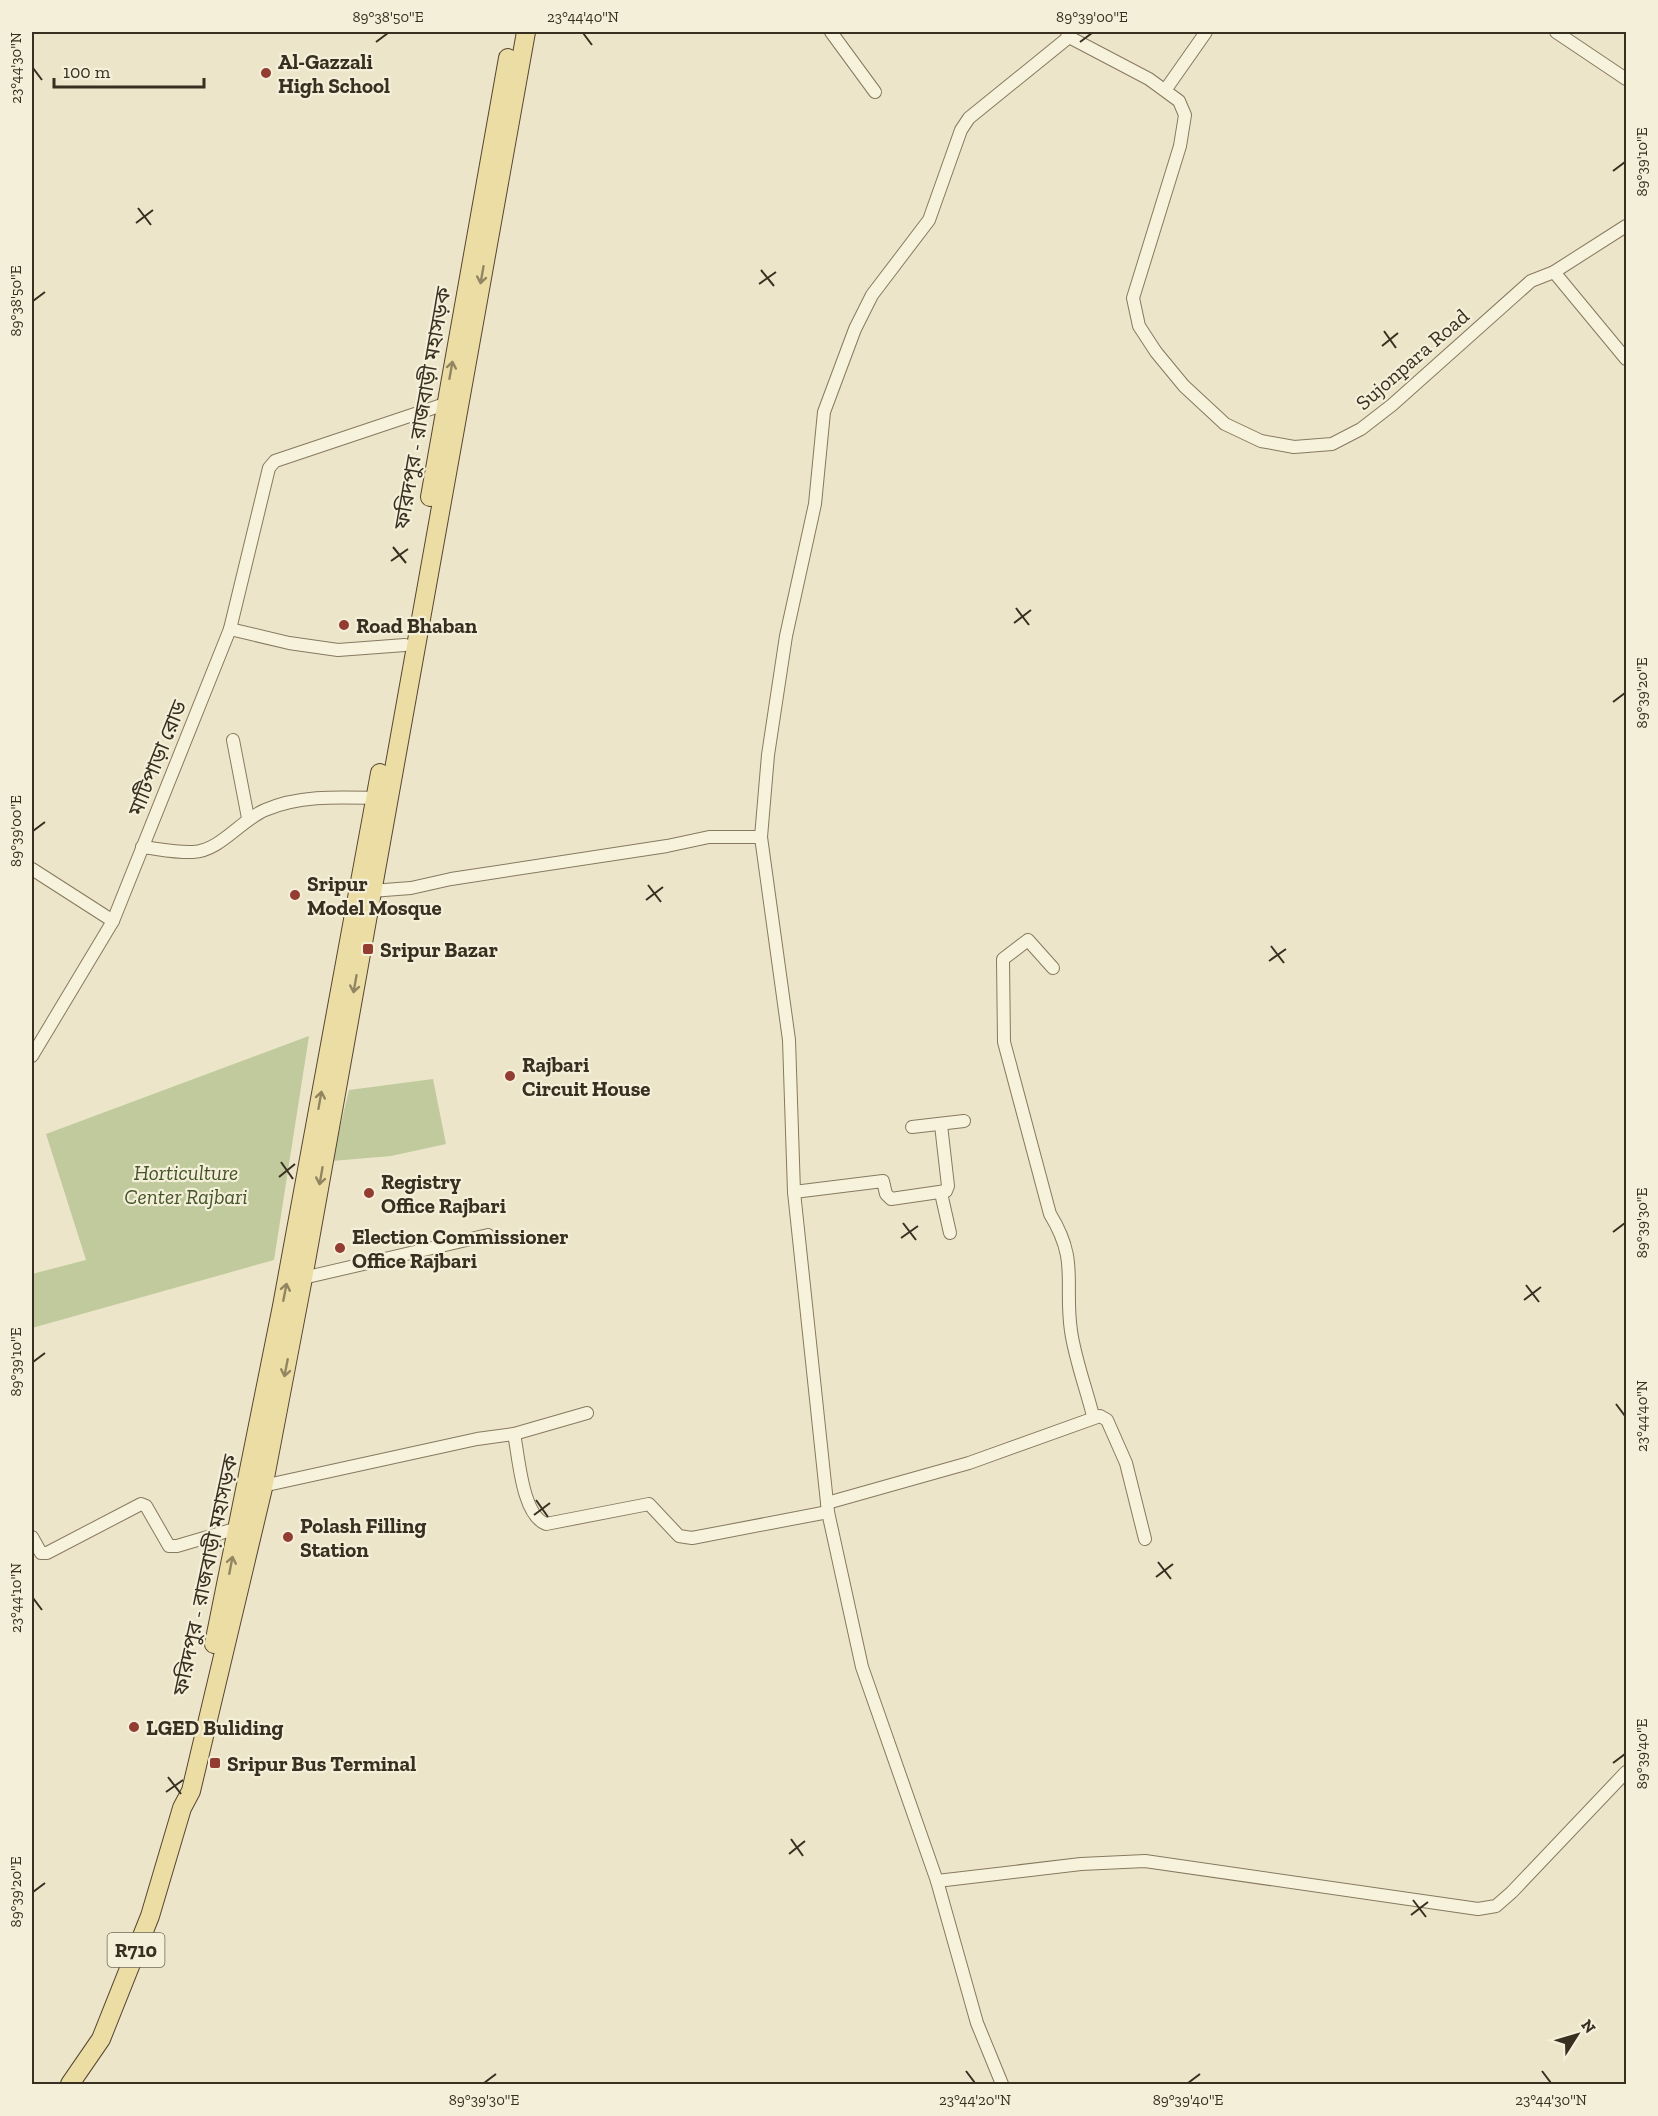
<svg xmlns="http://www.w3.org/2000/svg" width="1658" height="2116" viewBox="0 0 1658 2116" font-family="'Zilla Slab','Noto Sans Bengali',serif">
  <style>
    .green { fill: #c0ca9d }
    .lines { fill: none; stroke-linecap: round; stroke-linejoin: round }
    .minor-casing { stroke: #87795f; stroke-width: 14 }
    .primary-casing { stroke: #564632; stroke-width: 20 }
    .minor { stroke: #f7f2dc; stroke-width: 12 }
    .primary { stroke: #ecdda4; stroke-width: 18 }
    .oneway { stroke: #928662 }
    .ticks { fill: none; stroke: #392f21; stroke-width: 2 }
    .poi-dot { fill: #923c32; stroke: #f4efd8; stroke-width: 2 }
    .labels { text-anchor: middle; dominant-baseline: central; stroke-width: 4.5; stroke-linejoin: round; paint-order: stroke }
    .shield { fill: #f4efd8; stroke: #716958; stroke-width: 1.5 }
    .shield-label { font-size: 20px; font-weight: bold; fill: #392f21 }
    .poi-label { font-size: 21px; font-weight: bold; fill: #392f21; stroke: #f4efd8; text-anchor: start }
    .street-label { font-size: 21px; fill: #392f21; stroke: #f4efd8 }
    .park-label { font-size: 21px; font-style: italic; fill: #445429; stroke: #f4efd8 }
    .neatline { fill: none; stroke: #392f21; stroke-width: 2 }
    .ticks-label { font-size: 15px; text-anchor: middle; fill: #392f21 }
  </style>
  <rect width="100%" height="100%" fill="#ece5c9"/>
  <g class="green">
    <path d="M309,1036L274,1260L32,1328V1274L86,1260L46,1134Z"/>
    <path d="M433,1079L446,1144L391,1156L332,1161L349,1090Z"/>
  </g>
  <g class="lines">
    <defs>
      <g id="minor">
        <path d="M831,32L875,92"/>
        <path d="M1067,32L1069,37L1149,79L1179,101L1185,115L1180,146L1133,298L1139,326L1156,352L1184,386L1225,424L1261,441L1294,447L1332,444L1361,429L1392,405L1531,281L1554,272L1626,226"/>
        <path d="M1556,32L1626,79"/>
        <path d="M1166,89L1206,32"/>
        <path d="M1554,272L1626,359"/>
        <path d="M230,629L269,468L275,461L445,404"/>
        <path d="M233,740L248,818"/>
        <path d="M142,847C159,849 177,853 193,852C220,851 241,820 265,810C299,795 339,797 375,798"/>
        <path d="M32,869L113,921"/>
        <path d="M371,891L411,888L451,879L667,846L709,837H761"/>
        <path d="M1053,968L1028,940L1003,959L1004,1042L1050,1214C1079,1261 1064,1282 1071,1331C1075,1359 1086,1388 1093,1416"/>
        <path d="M32,1056L113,921L230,629L289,643L338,650L405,645"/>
        <path d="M912,1127L964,1121"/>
        <path d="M794,1192L883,1181L886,1194L891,1199L946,1191L948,1186L941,1125"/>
        <path d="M941,1193L950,1233"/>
        <path d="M303,1278L488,1235"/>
        <path d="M514,1434L587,1413"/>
        <path d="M258,1487L477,1439L514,1434C519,1458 522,1515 546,1524L649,1504L679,1536L692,1538L828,1512"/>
        <path d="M827,1503L969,1463L1100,1416L1107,1420L1126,1463L1145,1539"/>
        <path d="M32,1537L41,1553H47L141,1504L146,1506L169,1546H177L238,1528"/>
        <path d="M937,1881L1081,1864L1145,1861L1478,1909L1496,1906L1512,1892L1626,1772"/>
        <path d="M1002,2084L977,2023L937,1881L862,1667L828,1512L794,1192L789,1040L761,837L768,755L786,636L815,504L824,412L855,329L872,295L929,220L961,130L969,118L1069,37"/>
      </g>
      <g id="primary">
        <path d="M430,497L508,58"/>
        <path d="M214,1644L282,1306L380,773"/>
        <path d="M70,2084L101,2039L150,1916L182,1808L191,1791L263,1488L303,1278L526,32"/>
      </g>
    </defs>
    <use href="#minor" class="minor-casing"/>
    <use href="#primary" class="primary-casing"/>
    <use href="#minor" class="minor"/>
    <use href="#primary" class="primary"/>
  </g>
  <defs><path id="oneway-shaft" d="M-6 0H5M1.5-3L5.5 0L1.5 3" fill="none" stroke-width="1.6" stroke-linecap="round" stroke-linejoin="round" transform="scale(1.5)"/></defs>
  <g class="oneway">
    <use href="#oneway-shaft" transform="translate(482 275) rotate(100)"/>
    <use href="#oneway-shaft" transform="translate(451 370) rotate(-80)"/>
    <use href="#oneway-shaft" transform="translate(355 984) rotate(100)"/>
    <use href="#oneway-shaft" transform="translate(320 1100) rotate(-80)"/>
    <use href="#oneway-shaft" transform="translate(321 1176) rotate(100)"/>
    <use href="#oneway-shaft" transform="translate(285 1292) rotate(-79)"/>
    <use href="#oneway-shaft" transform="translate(286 1368) rotate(101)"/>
    <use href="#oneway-shaft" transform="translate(231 1565) rotate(-79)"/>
  </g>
  <path class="ticks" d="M583,33L592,45M376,42L388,33M1080,42L1092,33M33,68L42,80M1613,171L1625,162M138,208L151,225M136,223L153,210M761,270L774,286M759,284L776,272M33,301L45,292M1384,331L1396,348M1382,346L1398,333M393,547L406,563M391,561L408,549M1016,608L1029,625M1014,623L1031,610M1613,702L1625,693M33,831L45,822M648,885L661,902M646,900L663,887M1271,946L1284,963M1269,961L1286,949M281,1162L293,1179M279,1177L295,1164M903,1223L916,1240M1613,1232L1625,1223M901,1238L918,1226M1526,1285L1539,1302M1524,1300L1541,1287M33,1362L45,1353M1616,1404L1625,1416M536,1500L548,1517M534,1515L550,1503M1158,1562L1171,1579M1156,1577L1173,1564M33,1598L42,1610M1613,1763L1625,1754M168,1777L181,1794M166,1792L183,1780M791,1839L803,1856M789,1854L805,1841M33,1892L45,1883M1413,1900L1426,1917M1411,1915L1428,1902M966,2071L975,2083M1542,2071L1551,2083M484,2083L496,2074M1188,2083L1200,2074"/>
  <g class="poi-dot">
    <circle cx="266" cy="73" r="6"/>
    <circle cx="344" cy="625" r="6"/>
    <circle cx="295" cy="895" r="6"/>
    <rect x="362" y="943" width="12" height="12" rx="3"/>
    <circle cx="510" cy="1076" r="6"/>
    <circle cx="369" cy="1193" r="6"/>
    <circle cx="340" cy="1248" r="6"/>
    <circle cx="288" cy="1537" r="6"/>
    <circle cx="134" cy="1727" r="6"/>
    <rect x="209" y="1757" width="12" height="12" rx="3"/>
  </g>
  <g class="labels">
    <rect class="shield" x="107.5" y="1933" width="57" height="34" rx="4.5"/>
    <g class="shield-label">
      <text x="136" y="1950">R710</text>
    </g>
    <g class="poi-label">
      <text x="278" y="61">Al-Gazzali<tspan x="278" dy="24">High School</tspan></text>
      <text x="356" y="625">Road Bhaban</text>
      <text x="307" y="883">Sripur<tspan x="307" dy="24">Model Mosque</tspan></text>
      <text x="380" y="949">Sripur Bazar</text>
      <text x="522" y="1064">Rajbari<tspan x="522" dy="24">Circuit House</tspan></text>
      <text x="381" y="1181">Registry<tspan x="381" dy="24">Office Rajbari</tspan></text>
      <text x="352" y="1236">Election Commissioner<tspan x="352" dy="24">Office Rajbari</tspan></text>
      <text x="300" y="1525">Polash Filling<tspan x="300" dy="24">Station</tspan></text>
      <text x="146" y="1727">LGED Buliding</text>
      <text x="227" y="1763">Sripur Bus Terminal</text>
    </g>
    <g class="street-label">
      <text transform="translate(1412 359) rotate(-41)">Sujonpara Road</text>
      <text transform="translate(422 408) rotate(-80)">ফরিদপুর - রাজবাড়ী মহাসড়ক</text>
      <text transform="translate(157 758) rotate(-68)">মাটিপাড়া রোড</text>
      <text transform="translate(205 1575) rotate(-78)">ফরিদপুর - রাজবাড়ী মহাসড়ক</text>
    </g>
    <g class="park-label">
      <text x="186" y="1172">Horticulture<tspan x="186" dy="24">Center Rajbari</tspan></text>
    </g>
  </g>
  <rect width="1658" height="2116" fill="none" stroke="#f4efd8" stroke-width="66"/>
  <g transform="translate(1577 2035) rotate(53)" stroke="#f4efd8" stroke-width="4.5" paint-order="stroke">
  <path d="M0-4.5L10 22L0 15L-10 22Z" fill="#392f21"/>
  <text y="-9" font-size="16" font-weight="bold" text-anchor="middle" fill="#392f21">N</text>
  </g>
  <path d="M54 78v9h150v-9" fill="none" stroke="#392f21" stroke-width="3"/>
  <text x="63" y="78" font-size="18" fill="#392f21" stroke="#f4efd8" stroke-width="4.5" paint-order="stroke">100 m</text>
  <rect x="33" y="33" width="1592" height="2050" class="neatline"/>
  <g class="ticks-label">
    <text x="388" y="22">89°38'50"E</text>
    <text x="583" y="22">23°44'40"N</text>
    <text x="1092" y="22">89°39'00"E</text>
    <text transform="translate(16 68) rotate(-90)" y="5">23°44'30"N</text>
    <text transform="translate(1642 162) rotate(-90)" y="5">89°39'10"E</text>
    <text transform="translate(16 301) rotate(-90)" y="5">89°38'50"E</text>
    <text transform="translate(1642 693) rotate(-90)" y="5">89°39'20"E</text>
    <text transform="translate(16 831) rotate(-90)" y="5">89°39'00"E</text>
    <text transform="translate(1642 1223) rotate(-90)" y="5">89°39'30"E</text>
    <text transform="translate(16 1362) rotate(-90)" y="5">89°39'10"E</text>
    <text transform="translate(1642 1416) rotate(-90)" y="5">23°44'40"N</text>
    <text transform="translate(16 1598) rotate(-90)" y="5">23°44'10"N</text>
    <text transform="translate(1642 1754) rotate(-90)" y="5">89°39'40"E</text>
    <text transform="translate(16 1892) rotate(-90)" y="5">89°39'20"E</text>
    <text x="484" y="2105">89°39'30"E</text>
    <text x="975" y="2105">23°44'20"N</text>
    <text x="1188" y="2105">89°39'40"E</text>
    <text x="1551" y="2105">23°44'30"N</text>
  </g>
</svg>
